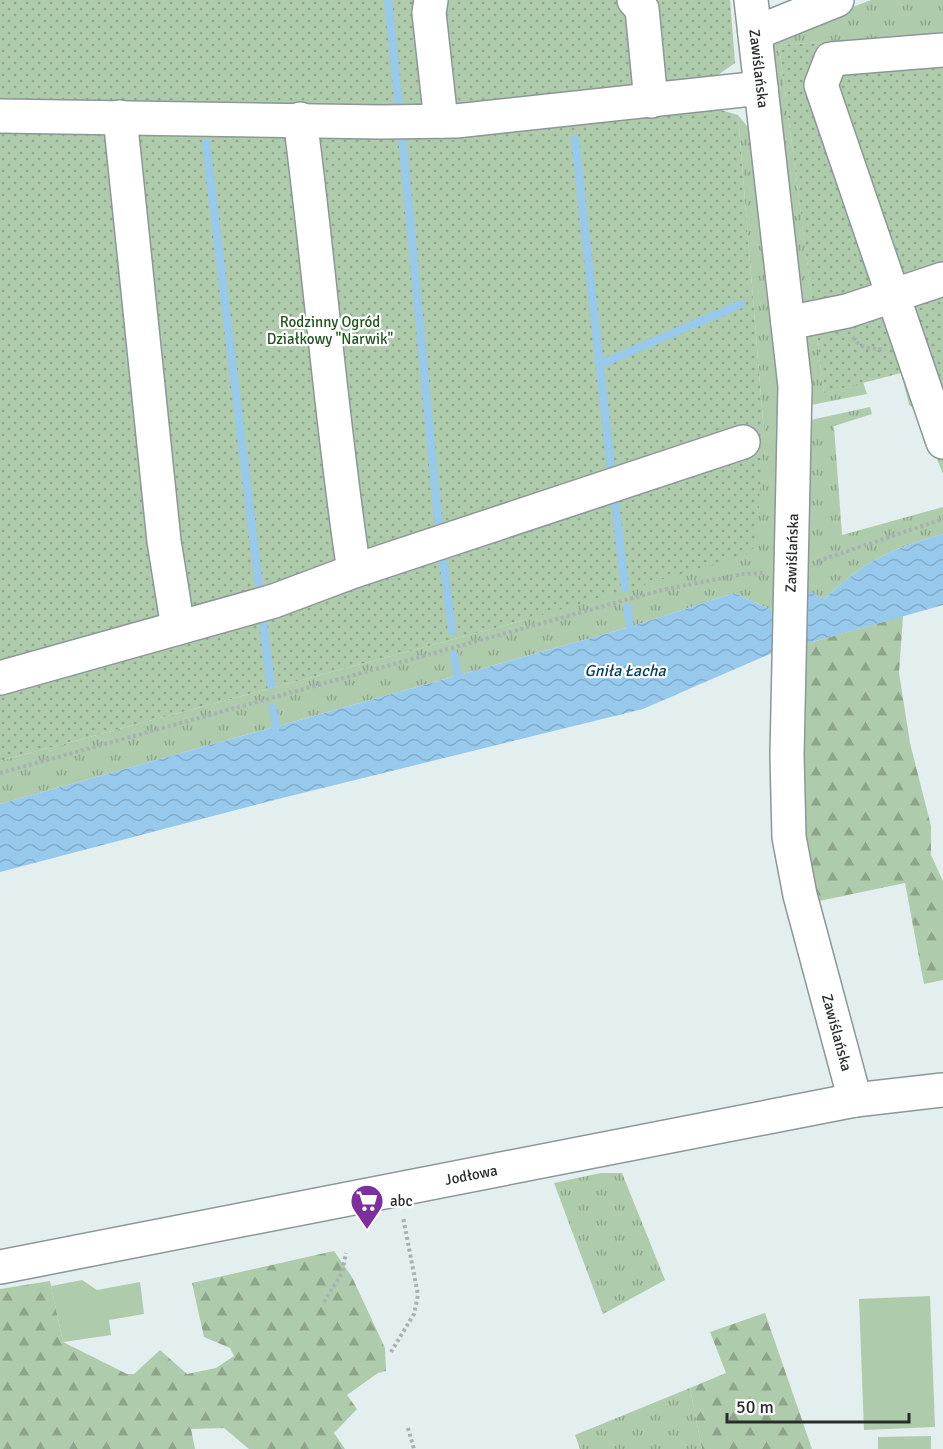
<svg xmlns="http://www.w3.org/2000/svg" width="943" height="1449" viewBox="0 0 943 1449" font-family="Signika,sans-serif">
  <style>
    .grass { fill: url(#grass-tufts) }
    .forest { fill: url(#forest-firs) }
    .park { fill: #aecbab }
    .garden { fill: url(#garden-dots) }
    .water { fill: url(#water-waves) }
    .lines { fill: none; stroke-linecap: round; stroke-linejoin: round }
    .stream { stroke: #97c9ed; stroke-width: 8 }
    .minor-casing { stroke: #8c9897; stroke-width: 36 }
    .path { stroke: #a8b2b1; stroke-width: 4; stroke-dasharray: 3 3; stroke-linecap: butt }
    .minor { stroke: #fff; stroke-width: 33 }
    .labels { text-anchor: middle; dominant-baseline: central; stroke-width: 4.5; stroke-linejoin: round; paint-order: stroke }
    .street-label { font-size: 15px; fill: #282d2c; stroke: #fff }
    .park-label { font-size: 15px; fill: #1f551d; stroke: #fff }
    .poi-label { font-size: 15px; fill: #282d2c; stroke: #fff; text-anchor: start }
    .water-label { font-size: 16px; font-style: italic; fill: #004062; stroke: #fff }
  </style>
  <defs>
    <pattern id="grass-tufts" width="24" height="20" patternUnits="userSpaceOnUse" patternTransform="scale(1.5)"><rect width="24" height="20" fill="#aecbab"/><path d="M3 7l-1-3M5 7V3M7 7l1-3M15 17l-1-3M17 17v-4M19 17l1-3" fill="none" stroke="#8ea58b"/></pattern>
    <pattern id="forest-firs" width="22" height="20" patternUnits="userSpaceOnUse" patternTransform="scale(1.5)"><rect width="22" height="20" fill="#aecbab"/><path d="M5 1l3.5 6h-7zM16 11l3.5 6h-7z" fill="#8ea58b"/></pattern>
    <pattern id="garden-dots" width="8" height="8" patternUnits="userSpaceOnUse" patternTransform="scale(1.5)"><rect width="8" height="8" fill="#aecbab"/><path d="M2 2h.1M6 6h.1" fill="none" stroke="#8ea58b" stroke-width="1.8" stroke-linecap="round"/></pattern>
    <pattern id="water-waves" width="16" height="10" patternUnits="userSpaceOnUse" patternTransform="scale(1.5)"><rect width="16" height="10" fill="#97c9ed"/><path d="M0 5q4-4 8 0t8 0" fill="none" stroke="#82adcb"/></pattern>
  </defs>
  <rect width="100%" height="100%" fill="#e2efee"/>
  <g class="grass">
    <path d="M871,0H943V34L779,45L814,314L798,308L770,55L773,37Z"/>
    <path d="M738,115L752,132L782,384L774,611L734,593L630,627L0,804V761L525,620L764,433Z"/>
    <path d="M816,330L824,393L863,382L867,394L806,406L802,342L807,333Z"/>
    <path d="M870,407L872,414L834,426L842,535L943,507V534C888,550 866,560 824,599L802,588L806,421Z"/>
    <path d="M601,1173H622L665,1280L603,1314L554,1183Z"/>
    <path d="M690,1388L702,1449H580L575,1435Z"/>
  </g>
  <g class="forest">
    <path d="M903,616L899,673L910,743L931,826V855L943,881V980L924,984L905,883L819,901L802,848V645Z"/>
    <path d="M334,1251L352,1277L385,1348L386,1371L378,1373L347,1395L357,1409L334,1433L345,1449H249L224,1428L191,1429L195,1449H0V1289L50,1281L63,1342L127,1374H134L160,1350L187,1374L216,1368L234,1356L230,1348L204,1337L192,1283Z"/>
    <path d="M765,1313L812,1449H702L690,1388L726,1373L710,1332Z"/>
  </g>
  <g class="park">
    <path d="M82,1280L97,1290L140,1282L144,1314L109,1320L111,1335L63,1342L51,1286Z"/>
    <path d="M930,1296L935,1427L864,1430L859,1299Z"/>
    <path d="M931,1436V1449H878V1437Z"/>
  </g>
  <g class="garden">
    <path d="M0,0H730L735,63L712,79L714,108L738,115L764,433L756,545L748,554L525,620L0,761Z"/>
    <path d="M943,34V474L921,418L909,404L901,373L824,393L779,45Z"/>
  </g>
  <path class="water" d="M943,534V605L770,654L643,709L278,799L0,872V804L630,627L734,593L774,611L808,590L824,599C866,560 888,550 943,534Z"/>
  <g class="lines">
    <g class="stream">
      <path d="M388,0L399,107"/>
      <path d="M402,136L439,529"/>
      <path d="M575,139L612,477"/>
      <path d="M206,143L260,595"/>
      <path d="M601,364L741,304"/>
      <path d="M615,502L625,588"/>
      <path d="M443,559L452,631"/>
      <path d="M627,607L630,627"/>
      <path d="M262,615L271,685"/>
      <path d="M454,655L458,676"/>
      <path d="M273,708L276,727"/>
    </g>
    <defs>
      <g id="minor">
        <path d="M431,0L429,13L441,121"/>
        <path d="M634,0L642,9L651,101"/>
        <path id="s1" d="M751,0L795,386L787,755L789,837L800,895L855,1100"/>
        <path d="M755,33L837,0"/>
        <path d="M943,50L831,59L821,85L943,442"/>
        <path d="M0,116L380,122L456,121L761,88"/>
        <path d="M120,117L164,541L178,628"/>
        <path d="M300,119C320,270 331,421 354,571"/>
        <path d="M788,323L847,311L943,279"/>
        <path d="M0,678L274,601L354,571L743,442"/>
        <path id="s2" d="M0,1267L855,1100L943,1090"/>
      </g>
    </defs>
    <use href="#minor" class="minor-casing"/>
    <g class="path">
      <path d="M853,337C859,348 870,349 882,349"/>
      <path d="M818,561L943,519"/>
      <path d="M0,773L662,590L743,574L765,573"/>
      <path d="M324,1302L342,1273L346,1253"/>
      <path d="M391,1352L414,1314L418,1295L403,1217"/>
      <path d="M408,1428L414,1449"/>
    </g>
    <use href="#minor" class="minor"/>
  </g>
  <defs>
    <symbol id="supermarket-pin" viewBox="-11 -11 22 30"><path d="M0 17L-7.5 6A9.5 9.5 0 1 1 7.5 6Z" fill="#7e2e9e" stroke="#fff"/><path d="M-6-5.5h2.5l.6 2H6L4.5 2H-2.5L-4.4-4H-6ZM-1.5 3.2a1.3 1.3 0 1 0 .1 0ZM3 3.2a1.3 1.3 0 1 0 .1 0Z" fill="#fff"/></symbol>
  </defs>
  <g fill-rule="evenodd">
    <use href="#supermarket-pin" x="348" y="1182" width="38" height="52"/>
  </g>
  <g class="labels">
    <g class="street-label">
      <text stroke="none"><textPath href="#s1" startOffset="69">Zawiślańska</textPath></text>
      <text transform="translate(792 553) rotate(-88)">Zawiślańska</text>
      <text stroke="none"><textPath href="#s1" startOffset="1041">Zawiślańska</textPath></text>
      <text stroke="none"><textPath href="#s2" startOffset="480">Jodłowa</textPath></text>
    </g>
    <g class="park-label">
      <text x="330" y="322">Rodzinny Ogród<tspan x="330" dy="17">Działkowy "Narwik"</tspan></text>
    </g>
    <g class="poi-label">
      <text x="390" y="1201">abc</text>
    </g>
    <g class="water-label">
      <text x="625" y="671">Gniła Łacha</text>
    </g>
  </g>
  <path d="M727 1413v9h182v-9" fill="none" stroke="#282d2c" stroke-width="3"/>
  <text x="736" y="1413" font-size="18" fill="#282d2c" stroke="#ffffff" stroke-width="4.5" paint-order="stroke">50 m</text>
</svg>
